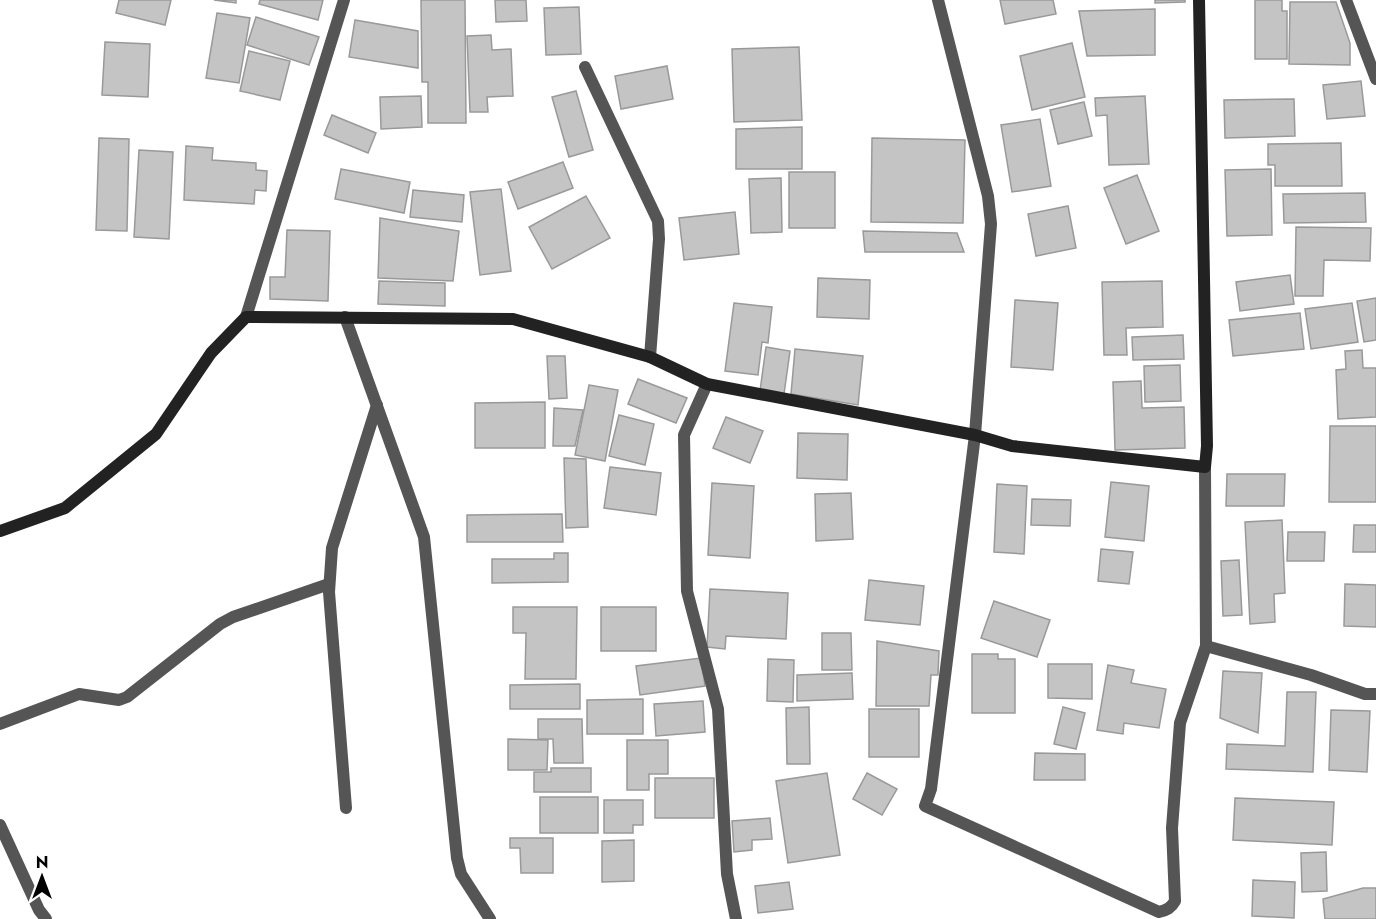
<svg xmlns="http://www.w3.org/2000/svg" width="1376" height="919" viewBox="0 0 1376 919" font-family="Jost,sans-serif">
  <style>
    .building { fill: #c4c4c4; stroke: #999; stroke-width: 1.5 }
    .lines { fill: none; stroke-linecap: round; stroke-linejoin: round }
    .minor { stroke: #555; stroke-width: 12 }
    .secondary { stroke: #222; stroke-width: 12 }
  </style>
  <rect width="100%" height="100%" fill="#fff"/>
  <g class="building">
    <path d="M119,0H171L165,25L116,13Z"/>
    <path d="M214,0H236V3Z"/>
    <path d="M260,0H323L318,20L259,4Z"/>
    <path d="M421,0H465L466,123H428V82H422Z"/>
    <path d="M495,0H526L527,21L496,22Z"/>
    <path d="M1000,0H1053L1056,14L1005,24Z"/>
    <path d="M1155,0H1185V2L1155,3Z"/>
    <path d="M1255,0H1282V11H1287V59H1255Z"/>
    <path d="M1290,2H1336L1350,43V65L1289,64Z"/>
    <path d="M579,7L581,54L546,55L544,8Z"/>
    <path d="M1155,9V55L1087,56L1079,11Z"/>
    <path d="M217,13L250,18L239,83L206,78Z"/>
    <path d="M256,17L319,37L309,65L247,45Z"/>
    <path d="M355,20L418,31V68L349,57Z"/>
    <path d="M491,35L492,50L511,49L513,96L487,97L488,112H470L467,36Z"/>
    <path d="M105,42L150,44L148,97L102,95Z"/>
    <path d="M1072,43L1085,97L1032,110L1020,56Z"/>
    <path d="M799,47L802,120L734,122L732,49Z"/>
    <path d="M249,51L290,61L280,100L240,91Z"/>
    <path d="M667,66L673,99L621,109L615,76Z"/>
    <path d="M1361,81L1365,116L1327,119L1323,85Z"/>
    <path d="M576,91L593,150L569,157L552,97Z"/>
    <path d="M421,96L422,127L381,129L380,97Z"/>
    <path d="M1145,96L1149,164L1109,165L1107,115L1096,116L1095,98Z"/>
    <path d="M1294,99L1295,136L1225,138L1224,100Z"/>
    <path d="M1084,102L1092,136L1058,144L1050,110Z"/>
    <path d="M332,115L376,133L368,153L324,135Z"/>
    <path d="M1040,119L1051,186L1012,192L1001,125Z"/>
    <path d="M802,127V169H736V129Z"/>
    <path d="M99,138L129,139L127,231L96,230Z"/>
    <path d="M872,138L965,140L963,223L871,222Z"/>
    <path d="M1341,143L1342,186H1275V165H1268V144Z"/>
    <path d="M186,146L213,148L212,160L256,163V170L267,171L266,191L255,190L254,204L184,200Z"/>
    <path d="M139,150L173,152L169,239L134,237Z"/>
    <path d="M563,162L573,188L518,209L508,182Z"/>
    <path d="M341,169L410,182L404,213L335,199Z"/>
    <path d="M1271,169L1272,235L1227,236L1225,170Z"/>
    <rect x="789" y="172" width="46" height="56"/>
    <path d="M1137,175L1159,231L1126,244L1104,188Z"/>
    <path d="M781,178L782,232L751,233L749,179Z"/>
    <path d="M501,189L511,271L480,275L470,192Z"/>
    <path d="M413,190L464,195L462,222L410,217Z"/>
    <path d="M1365,193L1366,222L1284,223L1283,194Z"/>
    <path d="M586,196L610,238L552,269L529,227Z"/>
    <path d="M1068,206L1076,248L1036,256L1028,214Z"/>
    <path d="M735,212L739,254L684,260L679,218Z"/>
    <path d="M380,218L459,231L453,281L378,278Z"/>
    <path d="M1296,227L1371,228L1370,261L1324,260L1323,296H1295Z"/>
    <path d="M287,230L330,231L328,301L270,299V277H285Z"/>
    <path d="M863,231L957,233L964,252H865Z"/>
    <path d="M1290,275L1294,304L1240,311L1236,282Z"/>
    <path d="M818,278L870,280L869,319L817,317Z"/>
    <path d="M379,281L445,283V306L378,304Z"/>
    <path d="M1162,281L1163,327L1126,328L1127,355H1104L1102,282Z"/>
    <path d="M1376,298V340L1364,342L1357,301Z"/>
    <path d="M1015,300L1058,303L1053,370L1011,367Z"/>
    <path d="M734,303L772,307L768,343L762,342L758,375L725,371Z"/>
    <path d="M1352,303L1358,342L1311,349L1305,309Z"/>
    <path d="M1300,313L1304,349L1233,356L1229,320Z"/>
    <path d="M1183,335L1184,359L1133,360L1132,337Z"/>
    <path d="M766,347L790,351L784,394L760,391Z"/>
    <path d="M795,349L863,356L858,405L791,394Z"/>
    <path d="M1362,350L1363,368H1376V417L1338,419L1336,370L1346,369L1345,351Z"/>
    <path d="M547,356H565L567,398L549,399Z"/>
    <path d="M1180,365L1181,401L1145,402L1144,366Z"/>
    <path d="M638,379L687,398L676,423L628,404Z"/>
    <path d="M1141,381L1142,408L1184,407L1185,448L1115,450L1113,382Z"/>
    <path d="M589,385L618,390L605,461L575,455Z"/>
    <path d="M545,402V448H475V403Z"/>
    <path d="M554,408L583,410L575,446H553Z"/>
    <path d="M619,415L654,424L645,465L609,456Z"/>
    <path d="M726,417L763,431L750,463L713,448Z"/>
    <path d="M1330,426H1376V502H1329Z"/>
    <path d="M798,433L848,434L847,480L797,478Z"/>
    <path d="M564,458L586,459L588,527L566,528Z"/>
    <path d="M610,467L661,473L656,515L604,508Z"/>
    <path d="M1227,474H1285L1284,506H1226Z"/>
    <path d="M1111,482L1149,486L1144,541L1105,537Z"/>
    <path d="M712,483L754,486L750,558L708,555Z"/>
    <path d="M997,484L1027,486L1024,554L994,552Z"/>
    <path d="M851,493L853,539L816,541L815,494Z"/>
    <path d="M1032,499L1071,500L1070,526L1031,525Z"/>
    <path d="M562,514L563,542H467V515Z"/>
    <path d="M1282,520L1285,593L1274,594L1275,622L1250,624L1245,522Z"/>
    <path d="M1354,525H1376V552H1353Z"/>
    <path d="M1288,532H1325L1324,561H1287Z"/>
    <path d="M1101,549L1133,552L1129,584L1098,581Z"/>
    <path d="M554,553H568V582L492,583V559H554Z"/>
    <path d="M1239,560L1242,615L1223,616L1221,561Z"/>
    <path d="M869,580L924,586L920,625L865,620Z"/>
    <path d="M1345,584L1376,585V627L1344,626Z"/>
    <path d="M710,589L788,593L786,639L726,636L725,649L707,647Z"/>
    <path d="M994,601L1050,620L1037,657L981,638Z"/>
    <path d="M513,607H577L576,679H525L526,633H513Z"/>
    <rect x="601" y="607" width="55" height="44"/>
    <path d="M822,633H851L852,670H822Z"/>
    <path d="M877,641L939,651L938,675H931L929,706H876Z"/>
    <path d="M972,654H998V659H1015V713H972Z"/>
    <path d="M701,658L705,686L640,695L636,666Z"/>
    <path d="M768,659L794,660L793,702L767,701Z"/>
    <path d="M1048,664H1092V699L1048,698Z"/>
    <path d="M1108,665L1134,670L1131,683L1166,689L1159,728L1124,723L1123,734L1097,730Z"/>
    <path d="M1223,671L1262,673L1258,733L1220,718Z"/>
    <path d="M852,673L853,699L797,701V675Z"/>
    <path d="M580,684V709H510V685Z"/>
    <path d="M1287,692H1316L1313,772L1226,769L1227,744L1285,746Z"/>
    <path d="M643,699V734H587V700Z"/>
    <path d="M703,701L705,732L656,736L654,704Z"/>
    <path d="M809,707L810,764H787L786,708Z"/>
    <path d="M1063,707L1085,713L1076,749L1054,744Z"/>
    <rect x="869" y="709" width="50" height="48"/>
    <path d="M1331,710L1370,711L1367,772L1329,770Z"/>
    <path d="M538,719H582L583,763H554L553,739H538Z"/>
    <path d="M508,739L548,740L547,770H508Z"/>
    <path d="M627,740H668V774H649V790H627Z"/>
    <path d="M1035,753L1085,754V780H1034Z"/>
    <path d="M551,768H591V792H534V772H551Z"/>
    <path d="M827,773L840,855L788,863L776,781Z"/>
    <path d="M867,773L897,789L882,815L853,799Z"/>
    <rect x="655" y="778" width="59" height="40"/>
    <rect x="540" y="797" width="58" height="36"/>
    <path d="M1235,798L1334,802L1332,845L1233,840Z"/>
    <path d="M604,800H643V825H633V833H604Z"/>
    <path d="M770,818L772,839L752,840V850L734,852L732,821Z"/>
    <path d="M510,838H553V873H521L520,848H510Z"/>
    <path d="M634,840V881L602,882V841Z"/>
    <path d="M1326,852L1327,891L1302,892L1301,853Z"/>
    <path d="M1253,880L1295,882L1294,918L1252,916Z"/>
    <path d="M789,882L793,909L758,913L755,886Z"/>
    <path d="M1363,888H1376V919H1325L1323,899Z"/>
  </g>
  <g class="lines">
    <g class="minor">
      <path d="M938,0L988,196L991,224L975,435L931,789L925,806L1159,912C1167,910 1171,908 1175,901L1172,828L1180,723L1206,646L1205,467"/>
      <path d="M1346,0L1376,79"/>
      <path d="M585,67L658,221L659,239L650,357"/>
      <path d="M246,317L344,0"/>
      <path d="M345,317L424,537L457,858L461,874L490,919"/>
      <path d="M707,384L684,435L687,591L718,709L727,874L736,919"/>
      <path d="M1206,646L1311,675L1365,694H1376"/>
      <path d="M0,724L79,694L119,700L127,697L220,624L233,617L329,584"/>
      <path d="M346,808L329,592L332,548L377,405"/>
      <path d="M0,825L39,910L46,919"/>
    </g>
    <path class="secondary" d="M0,531L65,508L156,434L211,353L246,317L513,319L650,357L707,384L975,435L1012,446L1205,467L1207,446L1199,0"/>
  </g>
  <g transform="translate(42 877)" stroke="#ffffff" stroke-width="4.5" paint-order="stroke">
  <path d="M0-4.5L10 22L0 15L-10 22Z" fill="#000000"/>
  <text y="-9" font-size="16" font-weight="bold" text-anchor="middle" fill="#000000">N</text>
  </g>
</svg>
